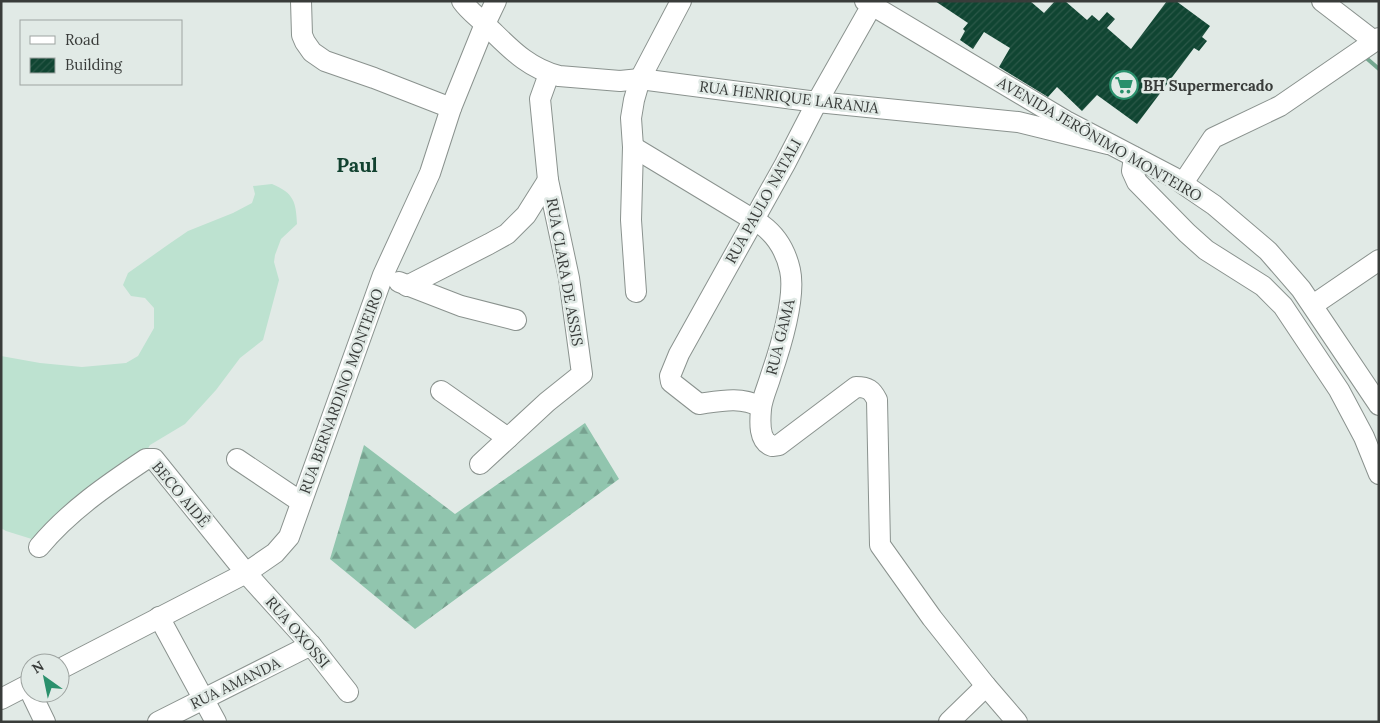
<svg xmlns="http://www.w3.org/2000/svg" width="1380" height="723" viewBox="0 0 1380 723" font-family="Lora,serif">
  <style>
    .grass { fill: #bde2d0 }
    .forest { fill: url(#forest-firs) }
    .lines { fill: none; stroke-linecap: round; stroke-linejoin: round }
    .stream { stroke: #74a790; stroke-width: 4 }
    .building { fill: url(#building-hatch) }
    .minor-casing { stroke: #8a928e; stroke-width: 22 }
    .minor { stroke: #fff; stroke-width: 20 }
    .labels { text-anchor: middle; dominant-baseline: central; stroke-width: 5; stroke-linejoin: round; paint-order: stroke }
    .poi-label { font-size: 15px; font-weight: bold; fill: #393c3a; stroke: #e1eae6; text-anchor: start }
    .street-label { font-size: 15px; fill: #393c3a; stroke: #e1eae6 }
    .district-label { font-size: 20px; font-weight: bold; fill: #124230; stroke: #e1eae6 }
  </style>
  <defs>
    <pattern id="forest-firs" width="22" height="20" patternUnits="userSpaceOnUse" patternTransform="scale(1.25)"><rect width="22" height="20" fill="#91c5ae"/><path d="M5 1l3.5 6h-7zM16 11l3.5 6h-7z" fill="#77a18f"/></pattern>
    <pattern id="building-hatch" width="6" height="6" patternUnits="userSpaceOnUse" patternTransform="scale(1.25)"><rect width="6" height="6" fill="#104532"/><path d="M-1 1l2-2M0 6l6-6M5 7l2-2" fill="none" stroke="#2b5848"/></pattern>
  </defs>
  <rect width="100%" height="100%" fill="#e1eae6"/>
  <path class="grass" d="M272,184C294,193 296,202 297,224L281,239L275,255L274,262L279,280L263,340L240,358L216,390L185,424L150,445L142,459L35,540L6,531L1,528V356L40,363L82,367L126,363L138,356L154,328V308L145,298L131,296L123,285L128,273L169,244L188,231L233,213L252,203L255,194L253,186Z"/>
  <path class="forest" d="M585,423L619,479L415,629L330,559L364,445L455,514Z"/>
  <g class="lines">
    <path class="stream" d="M1364,56L1379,69"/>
  </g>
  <path class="building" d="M935,1H1030L1044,13L1055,1H1065L1087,20L1092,15L1099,21L1107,12L1115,19L1107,28L1131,49L1167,1H1176L1210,26L1202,37L1207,41L1199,51L1194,48L1137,124L1097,95L1082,111L1057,87L1048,97L999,67L1010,48L984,32L973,49L960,40L965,31L963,29L968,23Z"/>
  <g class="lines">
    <defs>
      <g id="minor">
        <path d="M301,1L302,35L305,42L312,52L325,61L374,78L451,108"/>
        <path d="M462,1C469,11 478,17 487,26C509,47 527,68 559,76L620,81L640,79L817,102L1018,122L1108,144"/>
        <path d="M865,1L1066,121L1173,177L1214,205L1268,251L1301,289L1379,405"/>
        <path d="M1322,1L1374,41"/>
        <path d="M633,147L762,225C777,236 786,252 790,270C796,297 780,349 771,375C768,386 762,398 761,409C760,421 758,441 772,446L779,445L856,387C868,387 872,390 877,400L880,545L932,618L986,686L1017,722"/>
        <path d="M1134,157L1132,171L1137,182L1187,233L1206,250L1263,286L1283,306L1339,390L1364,437L1379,474"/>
        <path d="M1183,183L1213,138L1280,106L1379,38"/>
        <path d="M399,282L461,306L516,320"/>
        <path d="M407,286L489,244L507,234L526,215L548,180"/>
        <path d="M636,292L631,220L633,147L631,118L634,100L640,79L681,1"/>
        <path d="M1313,305L1379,260"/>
        <path d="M441,391L508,438"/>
        <path d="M761,407C741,396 720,401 699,404L671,382L670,376L679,354L785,164L817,102L872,5"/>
        <path d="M237,459L301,502"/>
        <path d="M480,464L547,402L582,374L569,278L548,180L540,99L549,74"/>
        <path d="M39,547C69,511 107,485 146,459H154L246,573L311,645L348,692"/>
        <path d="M159,617L216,722"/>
        <path d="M60,669L246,573L275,553L289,537L383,275L430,173L451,108L485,24L496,1"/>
        <path d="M31,693L45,722"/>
        <path d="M1,699L30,684"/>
        <path d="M158,722L311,645"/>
        <path d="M949,722L986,686"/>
      </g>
    </defs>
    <use href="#minor" class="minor-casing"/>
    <use href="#minor" class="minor"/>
  </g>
  <defs>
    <symbol id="supermarket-ring" viewBox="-11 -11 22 22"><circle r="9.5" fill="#e1eae6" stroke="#2a906c" stroke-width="1.5"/><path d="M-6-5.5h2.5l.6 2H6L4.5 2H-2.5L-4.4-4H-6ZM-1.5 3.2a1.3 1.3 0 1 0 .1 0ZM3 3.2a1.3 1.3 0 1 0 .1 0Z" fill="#2a906c"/></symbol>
  </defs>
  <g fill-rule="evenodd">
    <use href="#supermarket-ring" x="1108" y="69" width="32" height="32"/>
  </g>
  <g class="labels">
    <g class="poi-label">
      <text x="1143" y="85">BH Supermercado</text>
    </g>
    <g class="street-label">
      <text transform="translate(789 97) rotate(7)">RUA HENRIQUE LARANJA</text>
      <text transform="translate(1100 139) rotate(30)">AVENIDA JERÔNIMO MONTEIRO</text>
      <text transform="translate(763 201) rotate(-61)">RUA PAULO NATALI</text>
      <text transform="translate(565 272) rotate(80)">RUA CLARA DE ASSIS</text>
      <text transform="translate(780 337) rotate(-76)">RUA GAMA</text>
      <text transform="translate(341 391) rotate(-70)">RUA BERNARDINO MONTEIRO</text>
      <text transform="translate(181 494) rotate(50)">BECO AIDÊ</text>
      <text transform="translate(298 632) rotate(49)">RUA OXOSSI</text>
      <text transform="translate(235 683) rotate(-26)">RUA AMANDA</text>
    </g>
    <g class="district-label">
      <text x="357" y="164">Paul</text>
    </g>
  </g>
  <rect width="1380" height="723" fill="none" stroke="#393c3a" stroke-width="5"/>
  <rect x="20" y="20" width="162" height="65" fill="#e1eae6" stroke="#9ea4a1"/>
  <rect x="30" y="36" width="25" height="8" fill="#ffffff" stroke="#9ea4a1"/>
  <text x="65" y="45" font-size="15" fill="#393c3a">Road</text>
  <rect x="30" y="58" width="25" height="15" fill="url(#building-hatch)" stroke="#9ea4a1"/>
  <text x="65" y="70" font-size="15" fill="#393c3a">Building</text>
  <g transform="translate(45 678) rotate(327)"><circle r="24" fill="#e1eae6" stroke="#9ea4a1"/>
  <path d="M0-4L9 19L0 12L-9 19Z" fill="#2a906c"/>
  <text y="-8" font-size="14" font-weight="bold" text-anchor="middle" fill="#393c3a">N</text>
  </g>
</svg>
